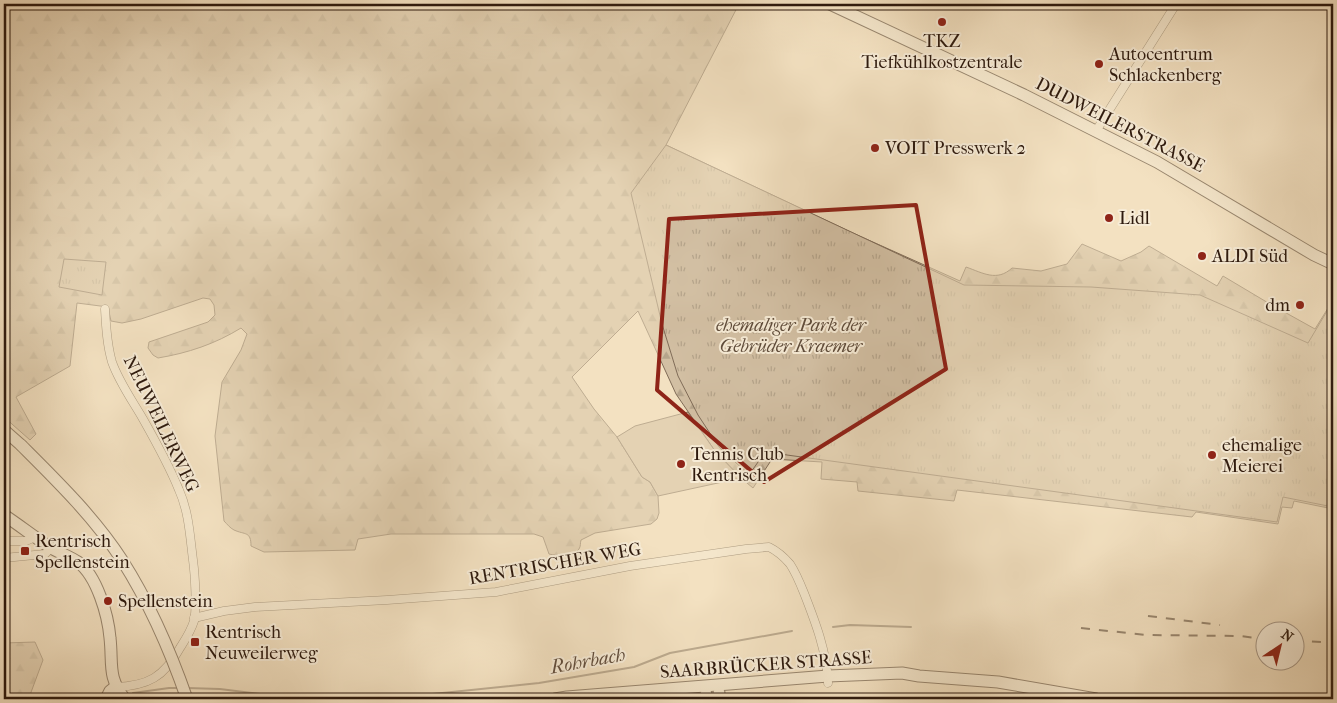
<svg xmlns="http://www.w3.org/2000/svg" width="1337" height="703" viewBox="0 0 1337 703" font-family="'IM FELL French Canon',serif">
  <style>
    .forest { fill: url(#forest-firs); stroke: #806c58 }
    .park { fill: url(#park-tufts); stroke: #806c58 }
    .pitch { fill: #d2bfa3; stroke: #806c58 }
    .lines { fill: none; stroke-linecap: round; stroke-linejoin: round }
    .stream { stroke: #7c6955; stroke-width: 2 }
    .street-casing { stroke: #5f4c3b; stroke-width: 9 }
    .secondary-casing { stroke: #2e1a0e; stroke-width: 13 }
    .street { stroke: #f7ecd7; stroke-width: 8 }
    .secondary { stroke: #f7ecd7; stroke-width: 11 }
    .rail { stroke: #2e1a0e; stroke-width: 2; stroke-dasharray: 9 9; stroke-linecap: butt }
    .secondary-bridge-casing { stroke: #2e1a0e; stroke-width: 13; stroke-linecap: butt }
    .secondary-bridge { stroke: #f7ecd7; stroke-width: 11 }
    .marked { fill: none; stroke: #8f2418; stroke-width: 4; stroke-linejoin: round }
    .poi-dot { fill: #8f2418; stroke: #f7ecd7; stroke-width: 2 }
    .labels { text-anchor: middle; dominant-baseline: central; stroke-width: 4; stroke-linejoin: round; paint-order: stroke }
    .poi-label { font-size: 18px; fill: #2e1a0e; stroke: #f7ecd7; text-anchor: start }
    .street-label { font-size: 18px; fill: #2e1a0e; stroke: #f7ecd7 }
    .park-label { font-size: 18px; font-style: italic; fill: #5f4c3b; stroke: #f7ecd7 }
    .water-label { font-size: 19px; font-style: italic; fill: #624e3d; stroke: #f7ecd7 }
  </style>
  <defs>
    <pattern id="forest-firs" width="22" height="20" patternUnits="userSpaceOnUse" patternTransform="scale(1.25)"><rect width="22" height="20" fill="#d2bfa3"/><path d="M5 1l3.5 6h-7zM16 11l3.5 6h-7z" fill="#b5a48b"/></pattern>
    <pattern id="park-tufts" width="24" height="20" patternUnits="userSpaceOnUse" patternTransform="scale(1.25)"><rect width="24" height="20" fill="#d2bfa3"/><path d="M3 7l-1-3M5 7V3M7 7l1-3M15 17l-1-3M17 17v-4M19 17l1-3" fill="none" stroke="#b5a48b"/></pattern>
  </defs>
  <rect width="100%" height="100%" fill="#f3e1c1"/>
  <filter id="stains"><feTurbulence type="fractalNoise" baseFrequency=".004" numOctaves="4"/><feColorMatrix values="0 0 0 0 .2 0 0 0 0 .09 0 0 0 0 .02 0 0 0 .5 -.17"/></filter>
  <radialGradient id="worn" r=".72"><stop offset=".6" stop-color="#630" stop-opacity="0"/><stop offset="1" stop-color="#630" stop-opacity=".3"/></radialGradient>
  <g class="forest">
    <path d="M4,4H739L666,145L855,234L960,281L966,267C983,273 997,282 1012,268L1041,271L1067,264L1082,244L1121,261L1141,252L1149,246L1217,286L1223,276L1270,304L1315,329L1333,300V509L1294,501L1292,508L1282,507L1278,524L1196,512L1192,517L957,490L954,501L858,491L857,482L821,479L822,462L772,459L753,488L741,478L715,451L676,394L638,311L572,377L594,409L617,437L642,477L650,482L658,496L659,513L657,519L651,524L595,533L581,540C580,543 581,546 579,549C575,557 556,556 549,554L543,537L534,534H391L358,539L355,550L264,552L251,546C251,531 245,535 234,530C230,528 227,524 224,521L215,436L222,382L241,350L247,334L241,328C215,344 188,353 158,358L153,355L148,348L149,342L208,322L215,315L214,305L210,299L203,298L141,319L122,323L111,321L108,307L77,303L70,366L16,397L36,434L30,440L4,417Z"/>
    <path d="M35,642L43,660L30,695H4V643Z"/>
  </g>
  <g class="park">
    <path d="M666,145L964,285L1091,287L1200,295L1308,343L1333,301V507L1283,497L1277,522L765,452L749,475L719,447L698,415L678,376L662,324L631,193Z"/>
    <path d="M64,259L106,262L102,295L59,287Z"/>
  </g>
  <path class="pitch" d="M688,412L715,451L741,478L658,496L650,482L642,477L617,437L635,426Z"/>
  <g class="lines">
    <g class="stream">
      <path d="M833,627L850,625L911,627"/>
      <path d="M187,688L220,689L301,699"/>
      <path d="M133,693L169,688H179"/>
      <path d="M384,699L539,683L634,667L670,653L792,631"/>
    </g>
    <defs>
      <g id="street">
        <path d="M1096,131L1176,4"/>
        <path d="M105,309C106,327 107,345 112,362C119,382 132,400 143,419C156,442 169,465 179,490C189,512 190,537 193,560C195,575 197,608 194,621C191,631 185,640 180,648C164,677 148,686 115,687"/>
        <path d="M4,541H26L35,537"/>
        <path d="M4,558L45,554L51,548"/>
        <path d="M194,618L224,611L255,607L387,600L496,592L630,566L746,549L769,547C777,551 784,557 790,564C796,573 800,583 804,593C815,621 827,652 828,683"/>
      </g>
      <g id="secondary">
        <path d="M830,4L1024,95L1157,162L1314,255L1333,264"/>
        <path d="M4,430L21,445"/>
        <path d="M4,515C19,525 33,536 48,546C57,552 69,556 78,562C97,576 108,615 110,638C113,664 107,677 125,699"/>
        <path d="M706,694L707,699"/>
        <path d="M106,699L110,691L115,687"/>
        <path d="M555,699L567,697L828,676L902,673L919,676L998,682L1096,699"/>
        <path d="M719,699V693"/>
      </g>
    </defs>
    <use href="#street" class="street-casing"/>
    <use href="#secondary" class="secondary-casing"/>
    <use href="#street" class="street"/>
    <use href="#secondary" class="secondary"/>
    <g class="rail">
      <path d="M1148,616L1220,625"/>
      <path d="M1081,628L1146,635L1240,636L1264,639"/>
      <path d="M1294,640L1333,643"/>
    </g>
    <defs>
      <path id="secondary-bridge" d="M21,445C57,481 94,517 122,560C150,604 170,650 187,699"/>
    </defs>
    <use href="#secondary-bridge" class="secondary-bridge-casing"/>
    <use href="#secondary-bridge" class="secondary-bridge"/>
  </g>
  <path d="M0 0H1337V703H0ZM916,205L946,369L764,482L657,390L669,219Z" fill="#f3e1c1" fill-opacity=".55" fill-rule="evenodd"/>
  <path class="marked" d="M916,205L946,369L764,482L657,390L669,219Z"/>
  <g class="poi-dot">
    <circle cx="942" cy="22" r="5"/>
    <circle cx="1099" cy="64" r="5"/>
    <circle cx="875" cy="148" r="5"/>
    <circle cx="1109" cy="218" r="5"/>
    <circle cx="1202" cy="256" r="5"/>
    <circle cx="1300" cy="305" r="5"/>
    <circle cx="1212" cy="455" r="5"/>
    <circle cx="681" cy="464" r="5"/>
    <rect x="20" y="546" width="10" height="10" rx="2.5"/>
    <circle cx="108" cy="601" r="5"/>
    <rect x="190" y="637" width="10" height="10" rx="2.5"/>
  </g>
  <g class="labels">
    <g class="poi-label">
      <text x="942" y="41" text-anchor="middle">TKZ<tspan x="942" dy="21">Tiefkühlkostzentrale</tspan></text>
      <text x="1109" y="54">Autocentrum<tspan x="1109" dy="21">Schlackenberg</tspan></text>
      <text x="885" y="148">VOIT Presswerk 2</text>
      <text x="1119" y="218">Lidl</text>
      <text x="1212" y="256">ALDI Süd</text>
      <text x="1290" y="305" text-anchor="end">dm</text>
      <text x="1222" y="445">ehemalige<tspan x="1222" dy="21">Meierei</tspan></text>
      <text x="691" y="454">Tennis Club<tspan x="691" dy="21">Rentrisch</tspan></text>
      <text x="35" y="541">Rentrisch<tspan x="35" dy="21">Spellenstein</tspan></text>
      <text x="118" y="601">Spellenstein</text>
      <text x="205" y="632">Rentrisch<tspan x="205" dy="21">Neuweilerweg</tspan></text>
    </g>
    <g class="street-label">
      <text transform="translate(1120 125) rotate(27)">DUDWEILERSTRASSE</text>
      <text transform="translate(161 424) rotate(64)">NEUWEILERWEG</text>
      <text transform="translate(555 564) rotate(-10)">RENTRISCHER WEG</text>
      <text transform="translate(766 665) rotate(-4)">SAARBRÜCKER STRASSE</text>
    </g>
    <g class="park-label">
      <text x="791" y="325">ehemaliger Park der<tspan x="791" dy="21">Gebrüder Kraemer</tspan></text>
    </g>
    <g class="water-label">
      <text transform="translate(588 661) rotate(-10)">Rohrbach</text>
    </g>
  </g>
  <rect width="1337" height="703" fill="none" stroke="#f3e1c1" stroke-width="20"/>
  <rect x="5" y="5" width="1327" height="693" fill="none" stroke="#2e1a0e" stroke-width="2.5"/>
  <rect x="10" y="10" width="1317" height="683" fill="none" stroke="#2e1a0e"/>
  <g transform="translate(1280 646) rotate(35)"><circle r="24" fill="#f7ecd7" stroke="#a79887"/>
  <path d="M0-4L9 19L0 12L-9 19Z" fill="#8f2418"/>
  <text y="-8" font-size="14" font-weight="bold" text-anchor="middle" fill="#2e1a0e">N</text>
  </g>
  <rect width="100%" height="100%" filter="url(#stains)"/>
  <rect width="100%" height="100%" fill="url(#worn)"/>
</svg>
